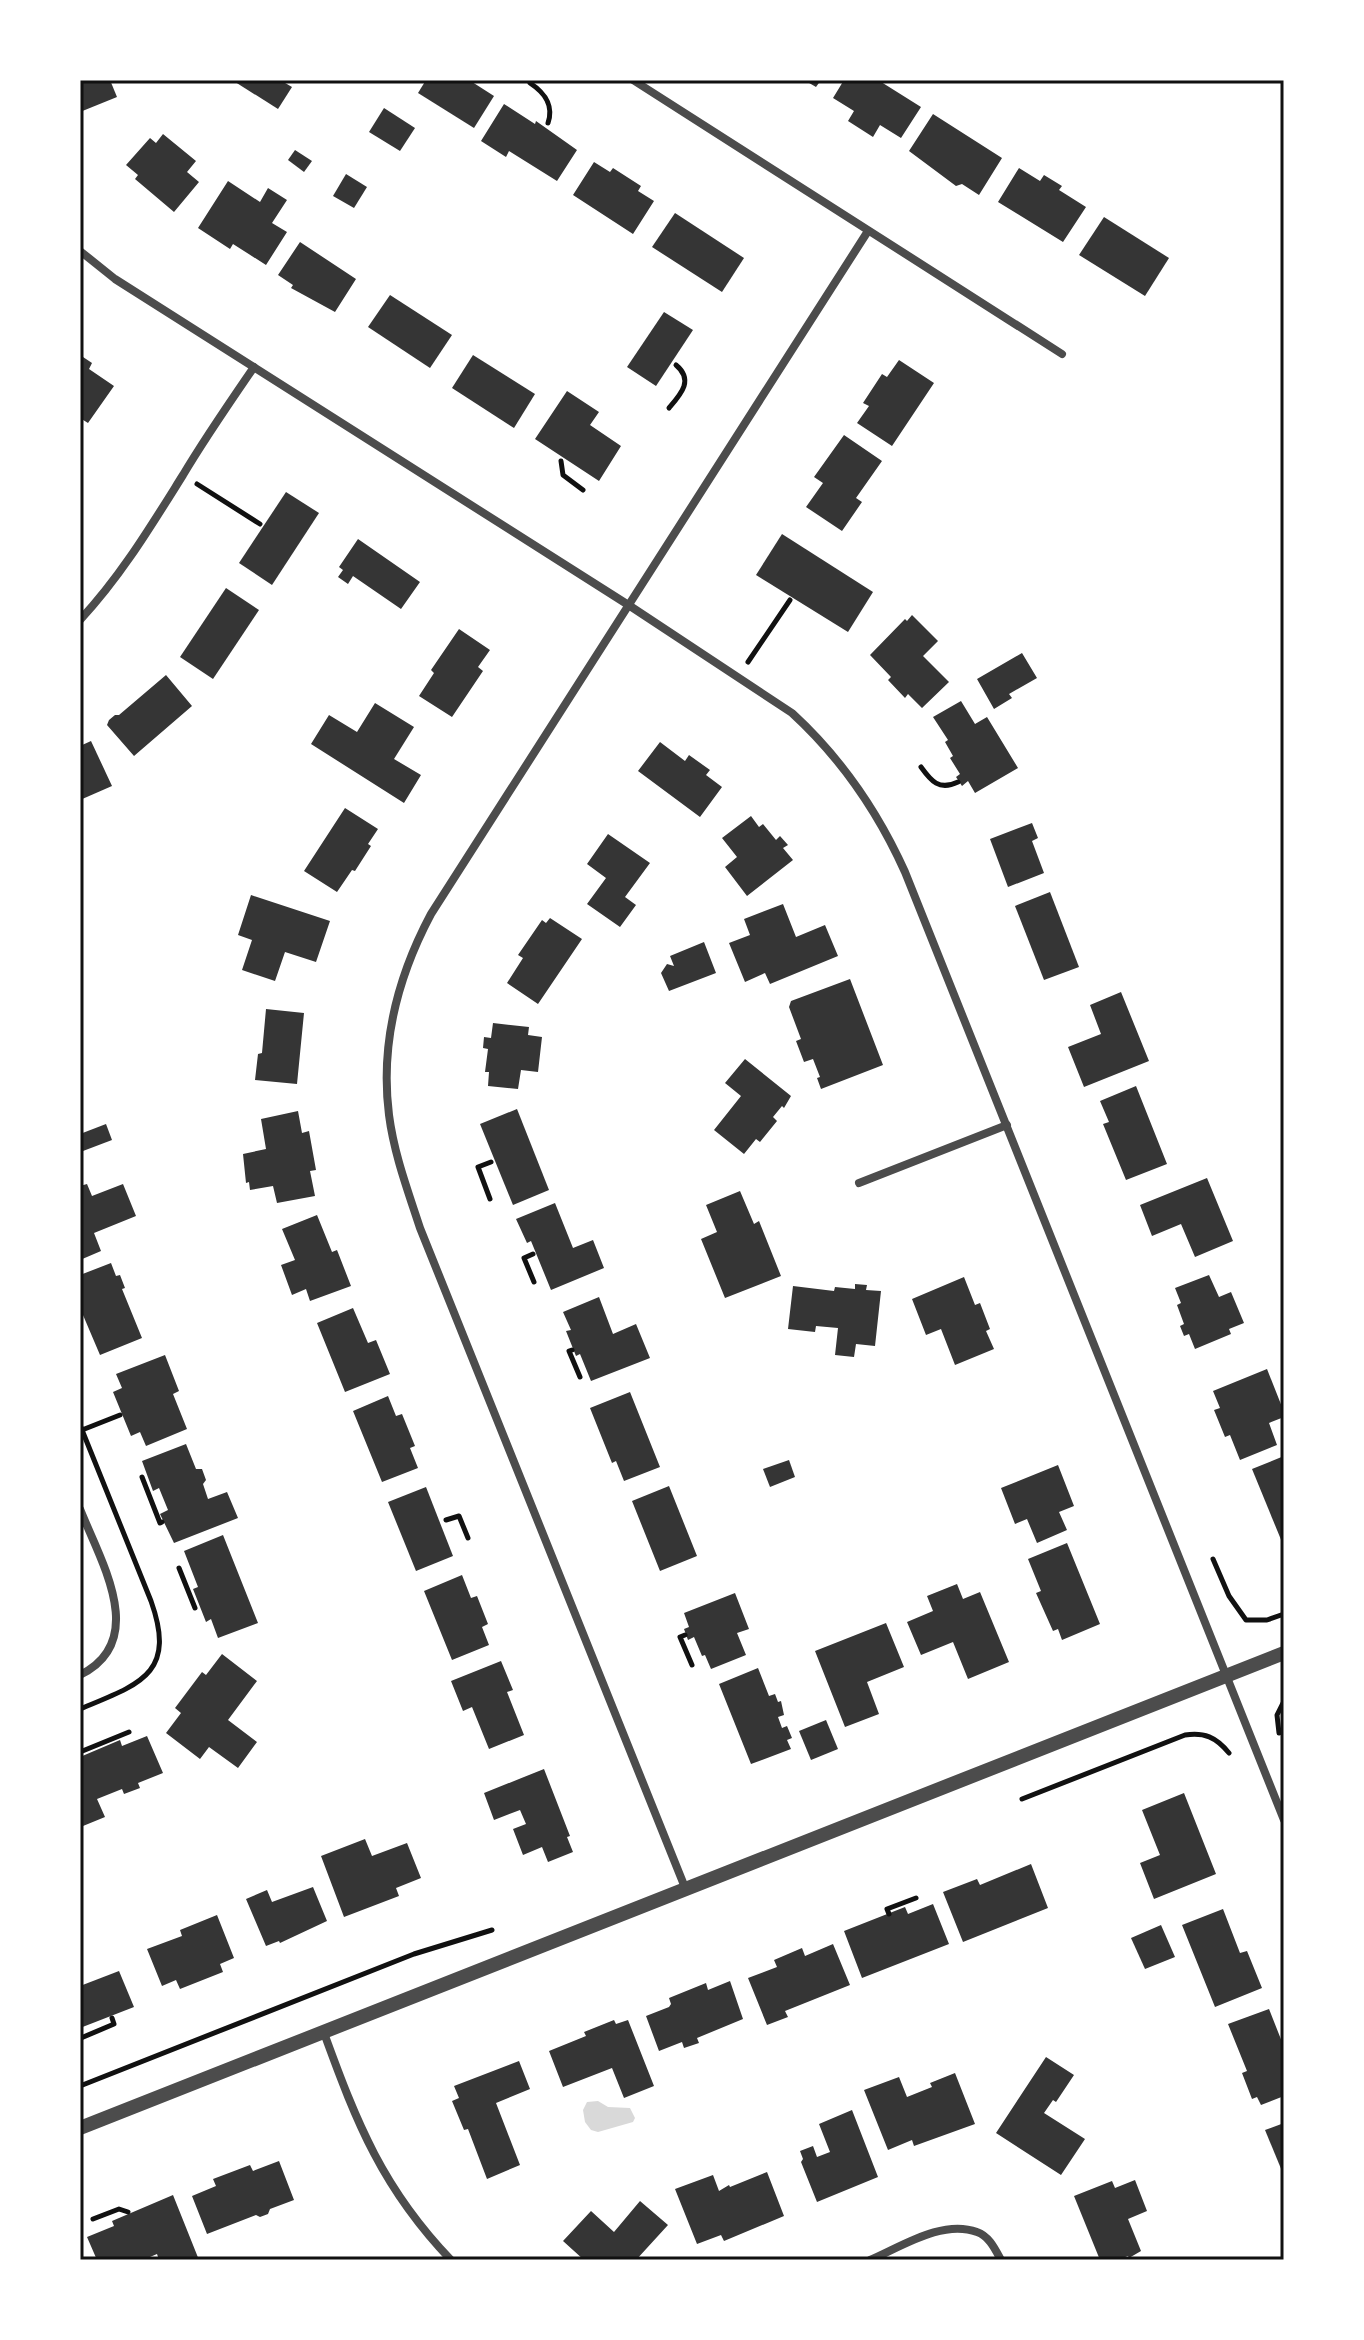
<svg xmlns="http://www.w3.org/2000/svg" width="1364" height="2340" viewBox="0 0 1364 2340" font-family="Barlow,sans-serif">
  <style>
    .water { fill: #d9d9d9 }
    .building { fill: #353535 }
    .lines { fill: none; stroke-linecap: round; stroke-linejoin: round }
    .path { stroke: #111; stroke-width: 5 }
    .minor { stroke: #4c4c4c; stroke-width: 8 }
    .tertiary { stroke: #4c4c4c; stroke-width: 14 }
    .neatline { fill: none; stroke: #111; stroke-width: 3 }
  </style>
  <rect width="100%" height="100%" fill="#fff"/>
  <path class="water" d="M598,2101L608,2107L630,2108L635,2118L633,2122L598,2132L591,2130L585,2122L583,2110L587,2102Z"/>
  <g class="building">
    <path d="M80,80H110L117,97L80,112Z"/>
    <path d="M232,80H280L292,87L278,109Z"/>
    <path d="M426,80H469L494,96L474,128L418,93Z"/>
    <path d="M804,80H821L816,87Z"/>
    <path d="M844,80H878L921,107L901,138L880,125L873,137L848,121L854,111L833,98Z"/>
    <path d="M504,104L535,124L536,121L577,150L557,181L509,151L506,157L481,141Z"/>
    <path d="M384,108L415,128L400,151L369,132Z"/>
    <path d="M933,114L1002,158L979,195L962,184L956,186L909,151Z"/>
    <path d="M163,134L196,161L187,172L199,182L174,212L135,179L138,175L126,165L150,138L156,143Z"/>
    <path d="M295,150L312,161L304,172L288,160Z"/>
    <path d="M594,162L610,172L613,168L641,186L638,191L654,201L633,234L573,195Z"/>
    <path d="M1019,168L1040,181L1044,175L1062,186L1059,190L1086,207L1063,242L998,202Z"/>
    <path d="M346,174L367,187L354,208L333,196Z"/>
    <path d="M228,181L260,202L268,188L287,200L272,223L287,232L266,265L233,244L230,249L198,228Z"/>
    <path d="M675,213L744,258L722,292L652,247Z"/>
    <path d="M1104,217L1169,258L1145,296L1079,255Z"/>
    <path d="M300,242L356,279L335,312L291,288L293,285L278,275Z"/>
    <path d="M390,295L452,335L430,368L368,327Z"/>
    <path d="M664,312L693,330L656,386L627,367Z"/>
    <path d="M80,355L92,363L89,369L114,386L88,423L80,418Z"/>
    <path d="M473,355L535,394L514,428L452,388Z"/>
    <path d="M899,360L934,383L892,446L857,423L869,406L863,403L882,374L887,377Z"/>
    <path d="M567,391L599,412L590,425L621,446L599,481L535,439Z"/>
    <path d="M844,435L882,461L856,498L862,502L842,531L806,507L823,483L814,477Z"/>
    <path d="M286,492L319,513L272,585L239,563Z"/>
    <path d="M782,534L873,592L848,632L756,575Z"/>
    <path d="M358,539L420,582L401,609L353,576L348,584L338,577L343,570L339,567Z"/>
    <path d="M226,588L259,610L213,679L180,657Z"/>
    <path d="M912,615L938,641L923,656L949,682L922,708L908,694L905,698L888,680L891,677L870,655L905,619L907,621Z"/>
    <path d="M459,629L490,650L478,667L483,671L452,717L419,696L434,673L431,670Z"/>
    <path d="M1022,653L1037,678L1009,694L1012,698L994,709L977,679Z"/>
    <path d="M166,675L192,706L134,756L107,725L109,720L115,715H119Z"/>
    <path d="M961,701L975,724L987,717L1018,768L975,793L968,781L962,786L956,777L960,774L950,758L953,756L945,742L948,740L933,717Z"/>
    <path d="M375,703L414,727L394,759L421,775L404,803L311,744L329,715L357,732Z"/>
    <path d="M91,741L112,786L80,800V746Z"/>
    <path d="M660,742L685,761L689,755L710,770L706,775L722,787L700,817L638,771Z"/>
    <path d="M345,808L378,829L368,844L371,846L355,871L352,870L337,892L304,871Z"/>
    <path d="M751,816L759,827L763,824L776,840L780,836L788,845L783,848L793,860L747,896L725,867L737,857L722,838Z"/>
    <path d="M1032,823L1038,838L1032,841L1044,873L1008,887L990,839Z"/>
    <path d="M608,834L650,863L625,897L636,905L620,927L587,904L606,878L587,864Z"/>
    <path d="M1050,892L1079,967L1044,980L1015,906Z"/>
    <path d="M251,895L330,921L316,962L285,952L275,981L242,970L252,940L238,935Z"/>
    <path d="M783,904L796,937L825,925L838,956L770,984L765,973L745,982L729,943L750,935L744,919Z"/>
    <path d="M550,918L582,939L538,1004L507,983L523,958L518,955L542,920L546,923Z"/>
    <path d="M704,942L716,973L669,991L661,973L667,964L674,966L670,956Z"/>
    <path d="M850,979L883,1065L821,1089L817,1078L820,1077L813,1059L804,1062L796,1041L801,1039L789,1007L791,1001Z"/>
    <path d="M1121,992L1149,1061L1084,1087L1068,1047L1101,1034L1090,1005Z"/>
    <path d="M266,1009L304,1013L297,1084L255,1080L258,1054L262,1053Z"/>
    <path d="M493,1023L529,1027L528,1035L542,1037L538,1072L521,1070L518,1089L488,1086L489,1072H485L488,1049L483,1048L484,1037L491,1038Z"/>
    <path d="M745,1059L791,1096L784,1108L782,1106L773,1117L777,1121L760,1142L756,1139L744,1154L714,1130L741,1096L725,1083Z"/>
    <path d="M1136,1086L1167,1164L1126,1180L1103,1124L1109,1122L1100,1101Z"/>
    <path d="M517,1109L549,1190L513,1205L480,1124Z"/>
    <path d="M298,1111L302,1133L309,1131L316,1170L310,1171L315,1196L277,1203L273,1186L250,1190L249,1182L246,1183L243,1154L266,1149L261,1119Z"/>
    <path d="M106,1124L112,1140L83,1151L80,1134Z"/>
    <path d="M1207,1178L1233,1241L1195,1257L1181,1224L1152,1236L1140,1205Z"/>
    <path d="M87,1184L92,1196L123,1184L136,1216L94,1233L101,1251L80,1260V1186Z"/>
    <path d="M740,1191L754,1224L759,1221L781,1276L725,1298L701,1239L717,1232L706,1205Z"/>
    <path d="M555,1203L573,1248L593,1240L604,1268L551,1290L531,1241L527,1243L516,1219Z"/>
    <path d="M317,1215L332,1252L337,1250L351,1286L310,1301L306,1289L292,1295L281,1265L295,1260L282,1229Z"/>
    <path d="M111,1263L116,1276L120,1275L125,1288L122,1289L142,1338L100,1355L80,1308V1275Z"/>
    <path d="M1209,1275L1219,1297L1231,1292L1244,1323L1229,1329L1231,1334L1195,1349L1189,1334L1184,1336L1180,1326L1184,1324L1177,1305L1181,1303L1175,1288Z"/>
    <path d="M964,1277L975,1305L980,1303L990,1329L986,1331L994,1349L955,1365L941,1329L926,1335L912,1299Z"/>
    <path d="M855,1284L867,1285L866,1290L881,1291L875,1346L856,1344L854,1357L835,1355L838,1328L816,1326L815,1332L788,1329L793,1286L834,1291L835,1287L855,1289Z"/>
    <path d="M599,1297L613,1334L636,1324L650,1358L591,1381L580,1354L576,1356L566,1331L571,1330L563,1312Z"/>
    <path d="M353,1308L368,1343L376,1340L390,1374L345,1392L317,1323Z"/>
    <path d="M165,1355L179,1391L173,1394L187,1429L146,1446L140,1432L131,1436L113,1392L122,1388L116,1374Z"/>
    <path d="M1267,1369L1284,1412V1417L1269,1423L1277,1445L1240,1460L1230,1435L1225,1437L1214,1410L1220,1408L1213,1391Z"/>
    <path d="M630,1392L660,1467L624,1481L616,1461L612,1463L590,1408Z"/>
    <path d="M388,1396L396,1416L402,1414L415,1446L410,1448L418,1468L382,1482L353,1411Z"/>
    <path d="M186,1444L196,1469H202L206,1480L203,1484L208,1499L227,1492L238,1518L174,1543L160,1514L168,1510L159,1488L153,1491L142,1461Z"/>
    <path d="M1284,1456V1547L1252,1469Z"/>
    <path d="M789,1460L795,1477L770,1487L763,1469Z"/>
    <path d="M1058,1465L1074,1506L1059,1512L1067,1530L1037,1543L1027,1519L1015,1524L1001,1488Z"/>
    <path d="M669,1486L697,1556L660,1571L632,1501Z"/>
    <path d="M426,1487L453,1556L416,1571L388,1502Z"/>
    <path d="M223,1535L258,1623L218,1638L211,1619L206,1622L193,1589L198,1587L184,1551Z"/>
    <path d="M1067,1543L1100,1624L1062,1640L1058,1629L1053,1631L1036,1593L1041,1591L1028,1559Z"/>
    <path d="M462,1575L471,1598L477,1596L488,1624L482,1627L489,1645L452,1660L424,1591Z"/>
    <path d="M957,1584L963,1599L980,1592L1009,1662L968,1679L953,1642L921,1655L907,1622L933,1611L927,1596Z"/>
    <path d="M735,1593L749,1629L737,1633L746,1655L711,1669L705,1655L702,1656L694,1637L688,1640L684,1629L689,1627L684,1613Z"/>
    <path d="M886,1623L904,1667L867,1682L879,1714L845,1727L815,1651Z"/>
    <path d="M222,1654L257,1681L228,1720L257,1742L238,1768L209,1747L200,1759L166,1733L181,1713L175,1708L202,1672L206,1675Z"/>
    <path d="M501,1661L513,1690L507,1692L524,1735L489,1749L472,1707L463,1711L451,1681Z"/>
    <path d="M758,1668L769,1696L775,1694L778,1702L781,1701L784,1715L778,1717L782,1728L787,1726L792,1738L787,1740L791,1749L751,1764L719,1684Z"/>
    <path d="M826,1720L838,1749L811,1760L799,1731Z"/>
    <path d="M147,1736L163,1773L138,1783L140,1788L124,1794L122,1789L97,1799L105,1817L83,1826L80,1818V1757L120,1740L122,1746Z"/>
    <path d="M544,1769L570,1836L567,1837L573,1852L548,1862L542,1847L523,1855L513,1829L526,1824L520,1810L494,1820L484,1793Z"/>
    <path d="M1184,1793L1216,1874L1154,1899L1140,1863L1160,1855L1142,1810Z"/>
    <path d="M365,1839L372,1856L407,1843L421,1878L396,1888L399,1896L344,1917L321,1856Z"/>
    <path d="M1031,1864L1048,1908L963,1942L943,1892L977,1879L980,1885Z"/>
    <path d="M313,1887L327,1921L280,1943L279,1941L266,1946L246,1899L267,1890L272,1902Z"/>
    <path d="M933,1904L949,1944L862,1978L844,1931L905,1907L908,1914Z"/>
    <path d="M1223,1909L1240,1953L1247,1951L1262,1988L1215,2007L1182,1925Z"/>
    <path d="M217,1915L234,1958L220,1964L223,1972L180,1989L176,1980L162,1986L147,1949L182,1936L180,1930Z"/>
    <path d="M1161,1925L1175,1957L1145,1969L1131,1938Z"/>
    <path d="M833,1944L850,1985L785,2011L788,2017L767,2025L748,1978L777,1967L774,1960L802,1948L805,1956Z"/>
    <path d="M119,1971L134,2007L80,2028V1986Z"/>
    <path d="M730,1981L743,2019L697,2038L699,2043L684,2048L682,2042L659,2051L646,2016L669,2007L671,2004L669,1998L706,1983L708,1990Z"/>
    <path d="M1269,2009L1284,2047V2096L1261,2105L1257,2097L1252,2099L1242,2073L1247,2071L1228,2024Z"/>
    <path d="M614,2020L616,2024L628,2020L654,2086L624,2098L612,2068L563,2087L549,2051L586,2036L584,2032Z"/>
    <path d="M1046,2057L1074,2075L1056,2102L1053,2100L1044,2113L1085,2139L1061,2175L996,2133Z"/>
    <path d="M519,2061L530,2089L496,2103L520,2165L487,2179L468,2129L464,2130L452,2101L459,2098L454,2086Z"/>
    <path d="M955,2073L975,2124L914,2146L912,2140L888,2150L864,2090L899,2077L907,2097L932,2087L930,2083Z"/>
    <path d="M852,2110L878,2177L817,2202L801,2162L803,2159L800,2151L813,2146L817,2157L830,2152L819,2124Z"/>
    <path d="M1284,2123V2176L1265,2130Z"/>
    <path d="M279,2161L294,2200L270,2209L268,2214L260,2217L256,2215L207,2234L192,2196L216,2186L213,2179L250,2165L253,2171Z"/>
    <path d="M767,2172L784,2216L724,2241L721,2235L697,2244L675,2189L713,2175L719,2191L729,2185L730,2187Z"/>
    <path d="M1135,2180L1147,2211L1128,2219L1141,2251L1129,2258L1128,2256L1117,2260H1100L1074,2196L1112,2181L1115,2188Z"/>
    <path d="M173,2195L199,2260H159L157,2254L143,2260H97L87,2237L114,2226L112,2221Z"/>
    <path d="M640,2201L668,2225L636,2260H584L563,2241L591,2211L614,2232Z"/>
  </g>
  <g class="lines">
    <g class="path">
      <path d="M530,83C545,93 554,105 548,123"/>
      <path d="M669,408C681,394 694,380 676,365"/>
      <path d="M561,461L563,475L583,490"/>
      <path d="M197,484L260,524"/>
      <path d="M748,662L790,600"/>
      <path d="M921,767C931,781 939,791 958,782"/>
      <path d="M490,1199L478,1167L491,1162"/>
      <path d="M533,1254L524,1258L534,1282"/>
      <path d="M572,1350L569,1351L580,1377"/>
      <path d="M80,1425L151,1601C177,1674 140,1684 80,1709"/>
      <path d="M82,1430L120,1415"/>
      <path d="M142,1477L160,1523L162,1522"/>
      <path d="M446,1520L459,1516L468,1538"/>
      <path d="M1213,1559L1229,1596L1246,1620H1267L1284,1614"/>
      <path d="M179,1568L195,1608"/>
      <path d="M685,1635L680,1637L692,1665"/>
      <path d="M1279,1733L1277,1715L1284,1701"/>
      <path d="M80,1752L129,1732"/>
      <path d="M1022,1799L1185,1735C1204,1732 1216,1737 1229,1753"/>
      <path d="M889,1914L887,1909L916,1898"/>
      <path d="M81,2038L114,2024L112,2018"/>
      <path d="M80,2086L414,1954L492,1930"/>
      <path d="M93,2219L119,2209L128,2212"/>
    </g>
    <g class="minor">
      <path d="M633,80L1062,354"/>
      <path d="M80,251L115,279L630,606L792,713C841,758 878,812 905,872L1284,1820"/>
      <path d="M80,620C121,576 151,526 183,475C205,438 230,402 254,367"/>
      <path d="M859,1183L1007,1125"/>
      <path d="M80,1509C100,1560 150,1641 80,1675"/>
      <path d="M686,1890L420,1228C408,1191 394,1154 389,1115C380,1044 398,976 431,914L868,231"/>
      <path d="M324,2033C357,2124 383,2189 451,2260"/>
      <path d="M870,2260C901,2247 942,2219 977,2232C989,2236 995,2249 1001,2260"/>
    </g>
    <path class="tertiary" d="M80,2128L1284,1653"/>
  </g>
  <rect width="1364" height="2340" fill="none" stroke="#ffffff" stroke-width="164"/>
  <rect x="82" y="82" width="1200" height="2176" class="neatline"/>
</svg>
